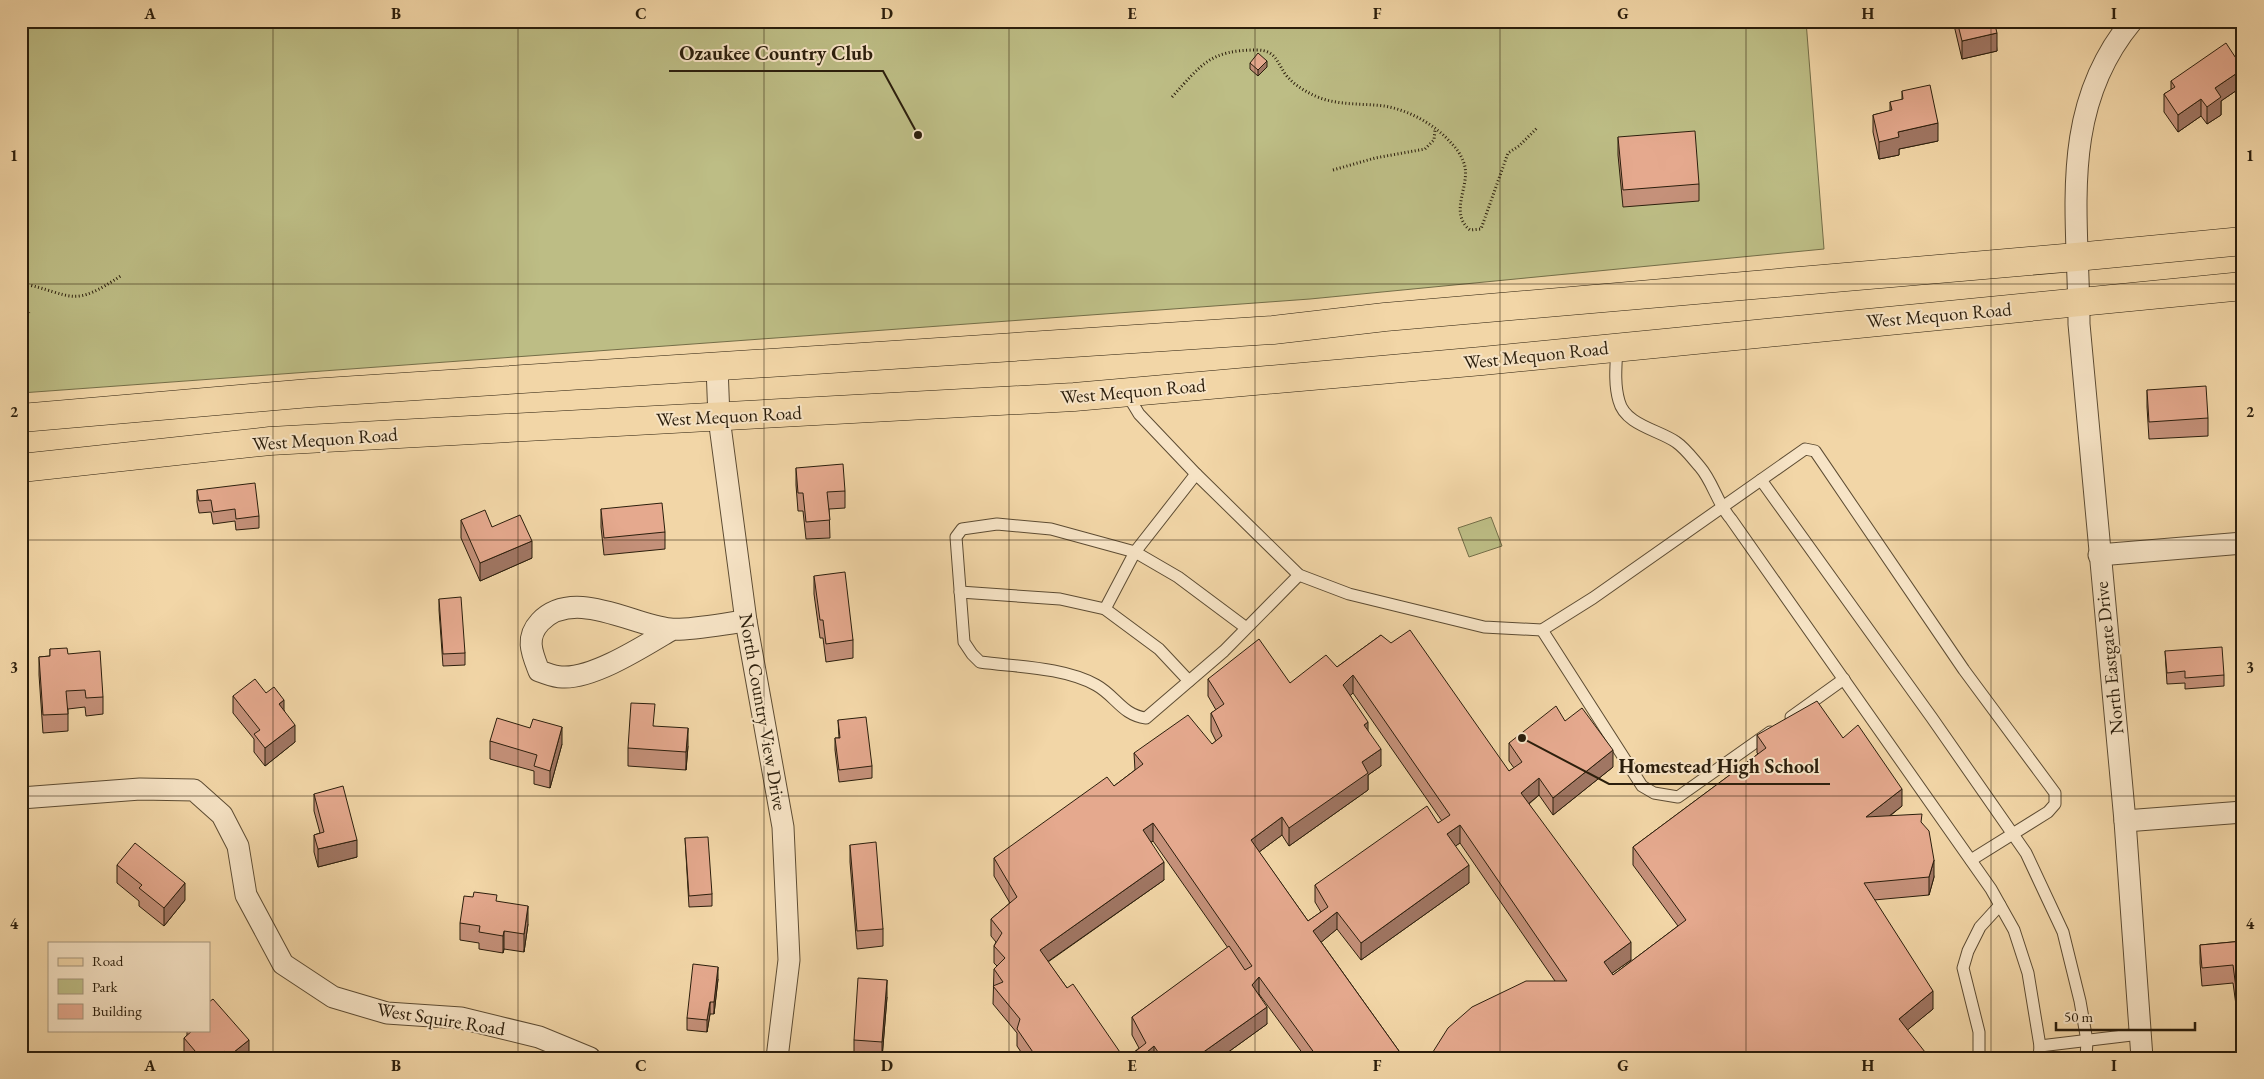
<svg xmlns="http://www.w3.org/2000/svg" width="2264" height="1079" viewBox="0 0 2264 1079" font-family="'EB Garamond',serif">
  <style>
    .green { fill: #bdbd85; stroke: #746e48 }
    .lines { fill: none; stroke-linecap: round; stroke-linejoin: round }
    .lane-casing { stroke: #5d4c33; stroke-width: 13 }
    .street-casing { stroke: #5d4c33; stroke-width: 23 }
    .primary-casing { stroke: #2b1e0c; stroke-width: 29 }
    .path { stroke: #2b1e0c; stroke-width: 3; stroke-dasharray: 1 2.5; stroke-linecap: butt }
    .lane { stroke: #f7e4c6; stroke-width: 11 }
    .street { stroke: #f7e4c6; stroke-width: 21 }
    .primary { stroke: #f2d6a7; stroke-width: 28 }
    .wall { fill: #c5917a; stroke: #2b1e0c; fill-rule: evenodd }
    .shaded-wall { fill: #a07663; stroke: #2b1e0c }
    .building { fill: #e5a98e; stroke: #2b1e0c; fill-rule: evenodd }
    .grid { fill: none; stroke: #2b1e0c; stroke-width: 1; stroke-opacity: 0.55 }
    .labels { text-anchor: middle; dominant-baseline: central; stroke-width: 4; stroke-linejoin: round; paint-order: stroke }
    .street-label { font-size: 19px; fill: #2b1e0c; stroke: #f7e4c6 }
    .leader { fill: none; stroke: #2b1e0c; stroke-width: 2 }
    .callout-dot { fill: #2b1e0c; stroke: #f7e4c6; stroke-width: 2 }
    .callout-label { font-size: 20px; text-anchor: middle; font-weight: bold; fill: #2b1e0c; stroke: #f7e4c6; stroke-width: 4; stroke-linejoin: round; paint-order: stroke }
    .neatline { fill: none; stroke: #2b1e0c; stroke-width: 2 }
    .grid-label { font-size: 16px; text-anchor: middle; font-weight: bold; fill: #2b1e0c }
  </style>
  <rect width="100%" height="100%" fill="#f2d6a7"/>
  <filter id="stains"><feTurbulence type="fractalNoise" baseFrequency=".004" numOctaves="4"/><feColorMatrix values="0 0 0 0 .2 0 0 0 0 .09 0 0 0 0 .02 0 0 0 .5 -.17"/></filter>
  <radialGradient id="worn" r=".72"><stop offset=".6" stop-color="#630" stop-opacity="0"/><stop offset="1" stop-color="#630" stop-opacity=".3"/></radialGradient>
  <g class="green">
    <path d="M21,21H1806L1824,249L1310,299L21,393Z"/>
    <path d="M1491,517L1502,546L1469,557L1458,528Z"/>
  </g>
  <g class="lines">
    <defs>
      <g id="lane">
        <path d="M1617,348C1616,365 1614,384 1619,401C1625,425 1659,430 1676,442C1685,448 1693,459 1700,467C1713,482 1717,503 1731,519L1991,889L2014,930L2028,973L2040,1046L2039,1058"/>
        <path d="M1127,394L1139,414L1196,474"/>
        <path d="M1761,480L1932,718L2026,853L2063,932L2080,1001L2087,1041L2086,1058"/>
        <path d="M960,592L1060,599L1105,609L1159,649L1189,681"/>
        <path d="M1105,609L1135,552L1196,474L1299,575L1349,594L1484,627L1542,630L1593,598L1805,449L1815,451L1964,670L2055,793V804L2048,812L1971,860"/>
        <path d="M1245,627L1178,577L1135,552L1051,529L997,524L962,529L956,537L964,642L972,654L980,662C1017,667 1063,667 1096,685C1116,696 1122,715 1146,718L1224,651L1299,575"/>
        <path d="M1542,630L1642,786L1654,793L1678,797L1770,732"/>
        <path d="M1791,717L1844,679"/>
        <path d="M2040,1046L2140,1034"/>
        <path d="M1979,1058V1032L1963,968L1968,951L1980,927L2000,905"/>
      </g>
      <g id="street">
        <path d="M2132,21C2057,111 2079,217 2079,324L2125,821L2142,1058"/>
        <path d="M717,367L719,418L746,621L783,827L789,960L777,1058"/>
        <path d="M2099,555L2243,543"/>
        <path d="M671,630C644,646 593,679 562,677C554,677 546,673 539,671C532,653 525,638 540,622C573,587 632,625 670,629C688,631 727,623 746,621"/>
        <path d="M21,798L140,789L194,790L222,815L238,846L246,895L283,964L333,997L387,1013L461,1018L539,1037L590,1058"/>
        <path d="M2125,821L2243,812"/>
      </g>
      <g id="primary">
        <path d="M21,418L310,393L1273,330L1385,317L2076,257L2243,241"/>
        <path d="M21,468L270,441L1074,397L1482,361L2243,286"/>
      </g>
    </defs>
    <use href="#lane" class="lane-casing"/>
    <use href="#street" class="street-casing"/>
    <use href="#primary" class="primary-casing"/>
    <g class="path">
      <path d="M1172,97C1202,64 1210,50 1257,50C1276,50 1277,63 1286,75C1293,84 1303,90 1313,95C1336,106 1360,103 1384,106C1409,110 1436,125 1452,144C1458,150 1463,158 1465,167C1469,188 1449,213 1470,230L1481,229L1508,153L1519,146L1538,127"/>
      <path d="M1333,170L1375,158L1425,149L1434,140L1435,130"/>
      <path d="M21,283C75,295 71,309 122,275"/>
      <path d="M21,324L29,312"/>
    </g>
    <use href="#lane" class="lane"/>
    <use href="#street" class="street"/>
    <use href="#primary" class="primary"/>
  </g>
  <g class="wall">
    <path d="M1953,21H1994L1997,51L1962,59Z"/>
    <path d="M1250,63L1267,67L1258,76L1250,69Z"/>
    <path d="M2243,68V86L2221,101V115L2207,124L2201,116L2178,132L2164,112V94L2171,90V81Z"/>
    <path d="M1902,91L1938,141L1899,149V155L1879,159L1873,132V115L1890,111V102L1902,100Z"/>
    <path d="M1618,137L1699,184V201L1623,207L1618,155Z"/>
    <path d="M2241,377H2243V410L2241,394Z"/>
    <path d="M2147,390L2208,418V436L2149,439L2147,407Z"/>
    <path d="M796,468L845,491V508L829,509L830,538L806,539L803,511H798L796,485Z"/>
    <path d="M197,490L259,516V528L236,530L235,521L213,524L211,512L199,513L197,502Z"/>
    <path d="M601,509L665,532V549L604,555L601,527Z"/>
    <path d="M461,520L492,527L532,558L480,581L461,538Z"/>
    <path d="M814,576L853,640V658L826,662L823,638H820L814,594Z"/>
    <path d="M439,599L465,653V665L443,666L439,610Z"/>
    <path d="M1381,635L1509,771L1514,768L1509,761V743L1565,721L1613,767L1553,815L1539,795L1529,804L1631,960L1612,973L1613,975L1678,926L1633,865V847L1758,754L1757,753V735L1843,738L1902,806L1890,816L1922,823L1934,877L1929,895L1874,900L1933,1009L1907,1030L1925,1058H1430L1555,981L1460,843L1455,846L1469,883L1361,960L1337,929L1321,942L1404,1058H1306L1259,994L1267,1024L1220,1058H1127L1139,1048L1132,1035V1017L1228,948L1153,841L1151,842L1164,880L1048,962L1067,988L1124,1058H1025L1017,1046V1033L993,1004L994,969L997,966L994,963V946L996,942L991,936V919L1010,903L994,876V858L1114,786L1135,770L1134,753L1212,744L1216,741L1211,731V713L1216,710L1208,696V679L1290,683L1337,667ZM1353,693L1442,821L1438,823L1315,885V902L1321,912L1308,921L1259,852L1282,835L1289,846L1368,790V775L1381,766L1368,732L1350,695Z"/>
    <path d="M50,649L68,654L103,697V714L86,716L85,707L68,709V731L43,733L39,675V657L50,656Z"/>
    <path d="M2165,651L2224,675V686L2185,689V683L2167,684Z"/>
    <path d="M266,693L284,710L295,742L265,766L254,752V739L233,713V696Z"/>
    <path d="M838,720L872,766V778L839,782L835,750V738H839Z"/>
    <path d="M654,726L688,746L686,770L628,766V748Z"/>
    <path d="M490,741L562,744L550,788L534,784V771L490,759Z"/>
    <path d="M314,794L357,857L318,867L314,852V835L320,833L314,811Z"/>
    <path d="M685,838L712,894V906L689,907Z"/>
    <path d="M850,845L883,929V946L857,949L850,862Z"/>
    <path d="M117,865L185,900L164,926L139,906V901L117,883Z"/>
    <path d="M497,902L528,924L524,952L504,949L503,953L479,949V943L460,940V923Z"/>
    <path d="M2243,941V1004L2236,1005L2233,983L2202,986L2200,963V945Z"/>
    <path d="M718,979L714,1014H710L707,1032L687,1030V1018Z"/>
    <path d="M887,997L882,1058H854V1040Z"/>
    <path d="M187,1030H209L249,1058H186L184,1055V1038L187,1035Z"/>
  </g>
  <g class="shaded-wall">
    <path d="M1997,33V51L1962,59V41Z"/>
    <path d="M1267,61V67L1258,76V70Z"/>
    <path d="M2243,69V86L2221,101V115L2207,124V107L2215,88Z"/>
    <path d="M2201,99V116L2178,132V115Z"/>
    <path d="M1938,123V141L1899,149V155L1879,159V142L1898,132Z"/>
    <path d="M532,541V558L480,581V563Z"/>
    <path d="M1353,675V693L1343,702V685Z"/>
    <path d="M284,700V717L279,704Z"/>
    <path d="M1368,722V740L1364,725Z"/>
    <path d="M295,725V742L265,766V748Z"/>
    <path d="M562,727V744L550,788V771Z"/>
    <path d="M688,728V746L686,770V752Z"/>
    <path d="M1381,749V766L1368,775V790L1289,846V828L1362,762Z"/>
    <path d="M1613,750V767L1553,815V798Z"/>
    <path d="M1539,778V795L1521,810V793Z"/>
    <path d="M1902,789V806L1866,834V817Z"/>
    <path d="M1282,817V835L1251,858V840Z"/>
    <path d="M1153,823V841L1143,847V830Z"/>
    <path d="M1460,825V843L1447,852V834Z"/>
    <path d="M357,840V857L318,867V849Z"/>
    <path d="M1934,860V877L1929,895V877Z"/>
    <path d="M1164,862V880L1040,967V950Z"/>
    <path d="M1469,865V883L1361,960V943Z"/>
    <path d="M185,883V900L164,926V908Z"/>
    <path d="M528,906V924L524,952V934Z"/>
    <path d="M1337,912V929L1313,949V931Z"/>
    <path d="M504,931V949L503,953V936Z"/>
    <path d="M1631,942V960L1604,979V962Z"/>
    <path d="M718,967V979L714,1014V1002Z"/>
    <path d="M1259,977V994L1252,1002V985Z"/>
    <path d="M887,980V997L882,1058V1042Z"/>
    <path d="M1933,991V1009L1899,1037V1019Z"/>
    <path d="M710,1002V1014L707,1032V1020Z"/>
    <path d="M1267,1007V1024L1220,1058H1195Z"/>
    <path d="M249,1040V1058H229V1056Z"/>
    <path d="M1154,1046V1058H1140Z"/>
    <path d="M225,1051V1058H217Z"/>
    <path d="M1526,1052V1058H1519Z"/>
    <path d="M1925,1052V1058H1917Z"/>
  </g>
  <g class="building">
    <path d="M1957,21H1994L1997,33L1962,41Z"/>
    <path d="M2226,43L2243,69L2215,88L2221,97L2207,107L2201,99L2178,115L2164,94L2175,87L2171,81Z"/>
    <path d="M1258,53L1267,61L1258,70L1250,63Z"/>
    <path d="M1930,85L1938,123L1898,132L1899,137L1879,142L1873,115L1892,110L1890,102L1903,99L1902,91Z"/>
    <path d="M1695,131L1699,184L1623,190L1618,137Z"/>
    <path d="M2241,377H2243V393Z"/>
    <path d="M2206,386L2208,418L2149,422L2147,390Z"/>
    <path d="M843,464L845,491L827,492L830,520L806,522L803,493H798L796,468Z"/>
    <path d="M255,483L259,516L236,519L235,509L213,512L211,500L199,501L197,490Z"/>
    <path d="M662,503L665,532L604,538L601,509Z"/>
    <path d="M485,510L492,527L520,515L532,541L480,563L461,520Z"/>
    <path d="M845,572L853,640L826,644L823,620H820L814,576Z"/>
    <path d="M461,597L465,653L443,654L439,599Z"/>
    <path d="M1410,630L1509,771L1522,762L1509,743L1556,706L1565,721L1582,708L1613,750L1553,798L1539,778L1521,793L1631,942L1604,962L1613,975L1686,920L1633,847L1766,748L1757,735L1817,701L1843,738L1858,725L1902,789L1866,817L1922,814L1921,822L1929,831L1934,860L1929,877L1864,883L1933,991L1899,1019L1925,1052L1917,1058H1530L1526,1052L1519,1058H1430L1431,1055L1448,1028L1472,1007L1526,981H1567L1460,825L1447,834L1469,865L1361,943L1337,912L1313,931L1404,1058H1318L1259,977L1252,985L1267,1007L1195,1058H1162L1154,1046L1140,1058H1127L1146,1043L1132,1017L1229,946L1245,970L1252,966L1153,823L1143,830L1164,862L1040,950L1067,988L1073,984L1124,1058H1037L1017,1029L1020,1019L993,986L1003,982L994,969L1005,958L994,946L1002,933L991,919L1017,897L994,858L1107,777L1114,786L1143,764L1134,753L1188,715L1212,744L1222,736L1211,713L1224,704L1208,679L1259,639L1290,683L1326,655L1337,667L1381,635L1391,643ZM1353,675L1450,815L1438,823L1427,806L1315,885L1328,907L1308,921L1251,840L1282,817L1289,828L1368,773L1362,762L1381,749L1364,725L1368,722L1343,685Z"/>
    <path d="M2222,647L2224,675L2185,678V671L2167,673L2165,651Z"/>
    <path d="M67,648L68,654L100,651L103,697L86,698L85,690L66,691L68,714L43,715L39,657L50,656V649Z"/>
    <path d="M255,679L266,693L274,687L284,700L279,704L295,725L265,748L254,734L260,730L233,696Z"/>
    <path d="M631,703L655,704L653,726L688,728L686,752L628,748Z"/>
    <path d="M866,717L872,766L839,770L835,738H840L838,720Z"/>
    <path d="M497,718L530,728L533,719L562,727L550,771L534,766L537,755L490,741Z"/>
    <path d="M343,786L357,840L318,849L314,835L324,832L314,794Z"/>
    <path d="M708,837L712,894L689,896L685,838Z"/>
    <path d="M876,842L883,929L857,931L850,845Z"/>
    <path d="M135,843L185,883L164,908L139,888L142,885L117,865Z"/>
    <path d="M474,892L497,895L496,901L528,906L524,934L504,931L503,936L479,932L480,926L460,923L464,896L473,897Z"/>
    <path d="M2243,941V987L2236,988L2233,965L2202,968L2200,945Z"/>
    <path d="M693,964L718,967L714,1002H710L707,1020L687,1018Z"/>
    <path d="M858,978L887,980L882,1042L854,1040Z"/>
    <path d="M213,999L249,1040L229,1056L225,1051L217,1058H201L184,1038L193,1030H209V1002Z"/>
  </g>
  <path class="grid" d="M273,21V1058M518,21V1058M764,21V1058M1009,21V1058M1255,21V1058M1500,21V1058M1746,21V1058M1991,21V1058M21,284H2243M21,540H2243M21,796H2243"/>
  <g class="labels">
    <g class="street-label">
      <text transform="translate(1939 315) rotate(-5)">West Mequon Road</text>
      <text transform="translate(1536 355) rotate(-6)">West Mequon Road</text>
      <text transform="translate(1133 391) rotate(-5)">West Mequon Road</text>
      <text transform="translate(729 416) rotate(-3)">West Mequon Road</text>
      <text transform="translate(325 439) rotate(-4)">West Mequon Road</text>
      <text transform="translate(2109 658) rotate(-96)">North Eastgate Drive</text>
      <text transform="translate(763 712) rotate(80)">North Country View Drive</text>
      <text transform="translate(441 1019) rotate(9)">West Squire Road</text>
    </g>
  </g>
  <path class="leader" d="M918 135L883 71H669M1522 738L1609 784H1830"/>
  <g class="callout-dot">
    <circle cx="918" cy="135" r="5"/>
    <circle cx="1522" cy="738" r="5"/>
  </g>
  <g class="callout-label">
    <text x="776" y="60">Ozaukee Country Club</text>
    <text x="1719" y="773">Homestead High School</text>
  </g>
  <rect width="2264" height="1079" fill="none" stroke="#f2d6a7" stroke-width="55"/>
  <rect x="48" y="942" width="162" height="90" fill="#f7e4c6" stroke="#a5957c"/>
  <rect x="58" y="958" width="25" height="8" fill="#f2d6a7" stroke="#a5957c"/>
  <text x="92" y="966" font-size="15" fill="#2b1e0c">Road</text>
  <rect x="58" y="979" width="25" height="15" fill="#bdbd85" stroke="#a5957c"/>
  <text x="92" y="992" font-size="15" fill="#2b1e0c">Park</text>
  <rect x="58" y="1004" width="25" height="15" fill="#e5a98e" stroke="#a5957c"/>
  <text x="92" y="1016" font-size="15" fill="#2b1e0c">Building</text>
  <path d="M2056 1022v8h139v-8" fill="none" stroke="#2b1e0c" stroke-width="2.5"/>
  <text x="2064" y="1022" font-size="15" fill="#2b1e0c" stroke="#f7e4c6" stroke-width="4" paint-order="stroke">50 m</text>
  <rect x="28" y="28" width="2208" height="1024" class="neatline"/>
  <g class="grid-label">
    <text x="150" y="19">A</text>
    <text x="396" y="19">B</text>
    <text x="641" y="19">C</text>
    <text x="887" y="19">D</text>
    <text x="1132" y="19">E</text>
    <text x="1377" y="19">F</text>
    <text x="1623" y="19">G</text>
    <text x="1868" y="19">H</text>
    <text x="2114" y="19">I</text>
    <text x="14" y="161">1</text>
    <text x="2250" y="161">1</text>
    <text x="14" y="417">2</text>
    <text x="2250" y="417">2</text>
    <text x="14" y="673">3</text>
    <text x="2250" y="673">3</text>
    <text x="14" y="929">4</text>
    <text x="2250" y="929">4</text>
    <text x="150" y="1071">A</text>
    <text x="396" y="1071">B</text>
    <text x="641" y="1071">C</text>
    <text x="887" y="1071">D</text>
    <text x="1132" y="1071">E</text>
    <text x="1377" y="1071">F</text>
    <text x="1623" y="1071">G</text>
    <text x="1868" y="1071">H</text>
    <text x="2114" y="1071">I</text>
  </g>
  <rect width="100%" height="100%" filter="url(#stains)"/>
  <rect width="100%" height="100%" fill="url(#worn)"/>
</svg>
